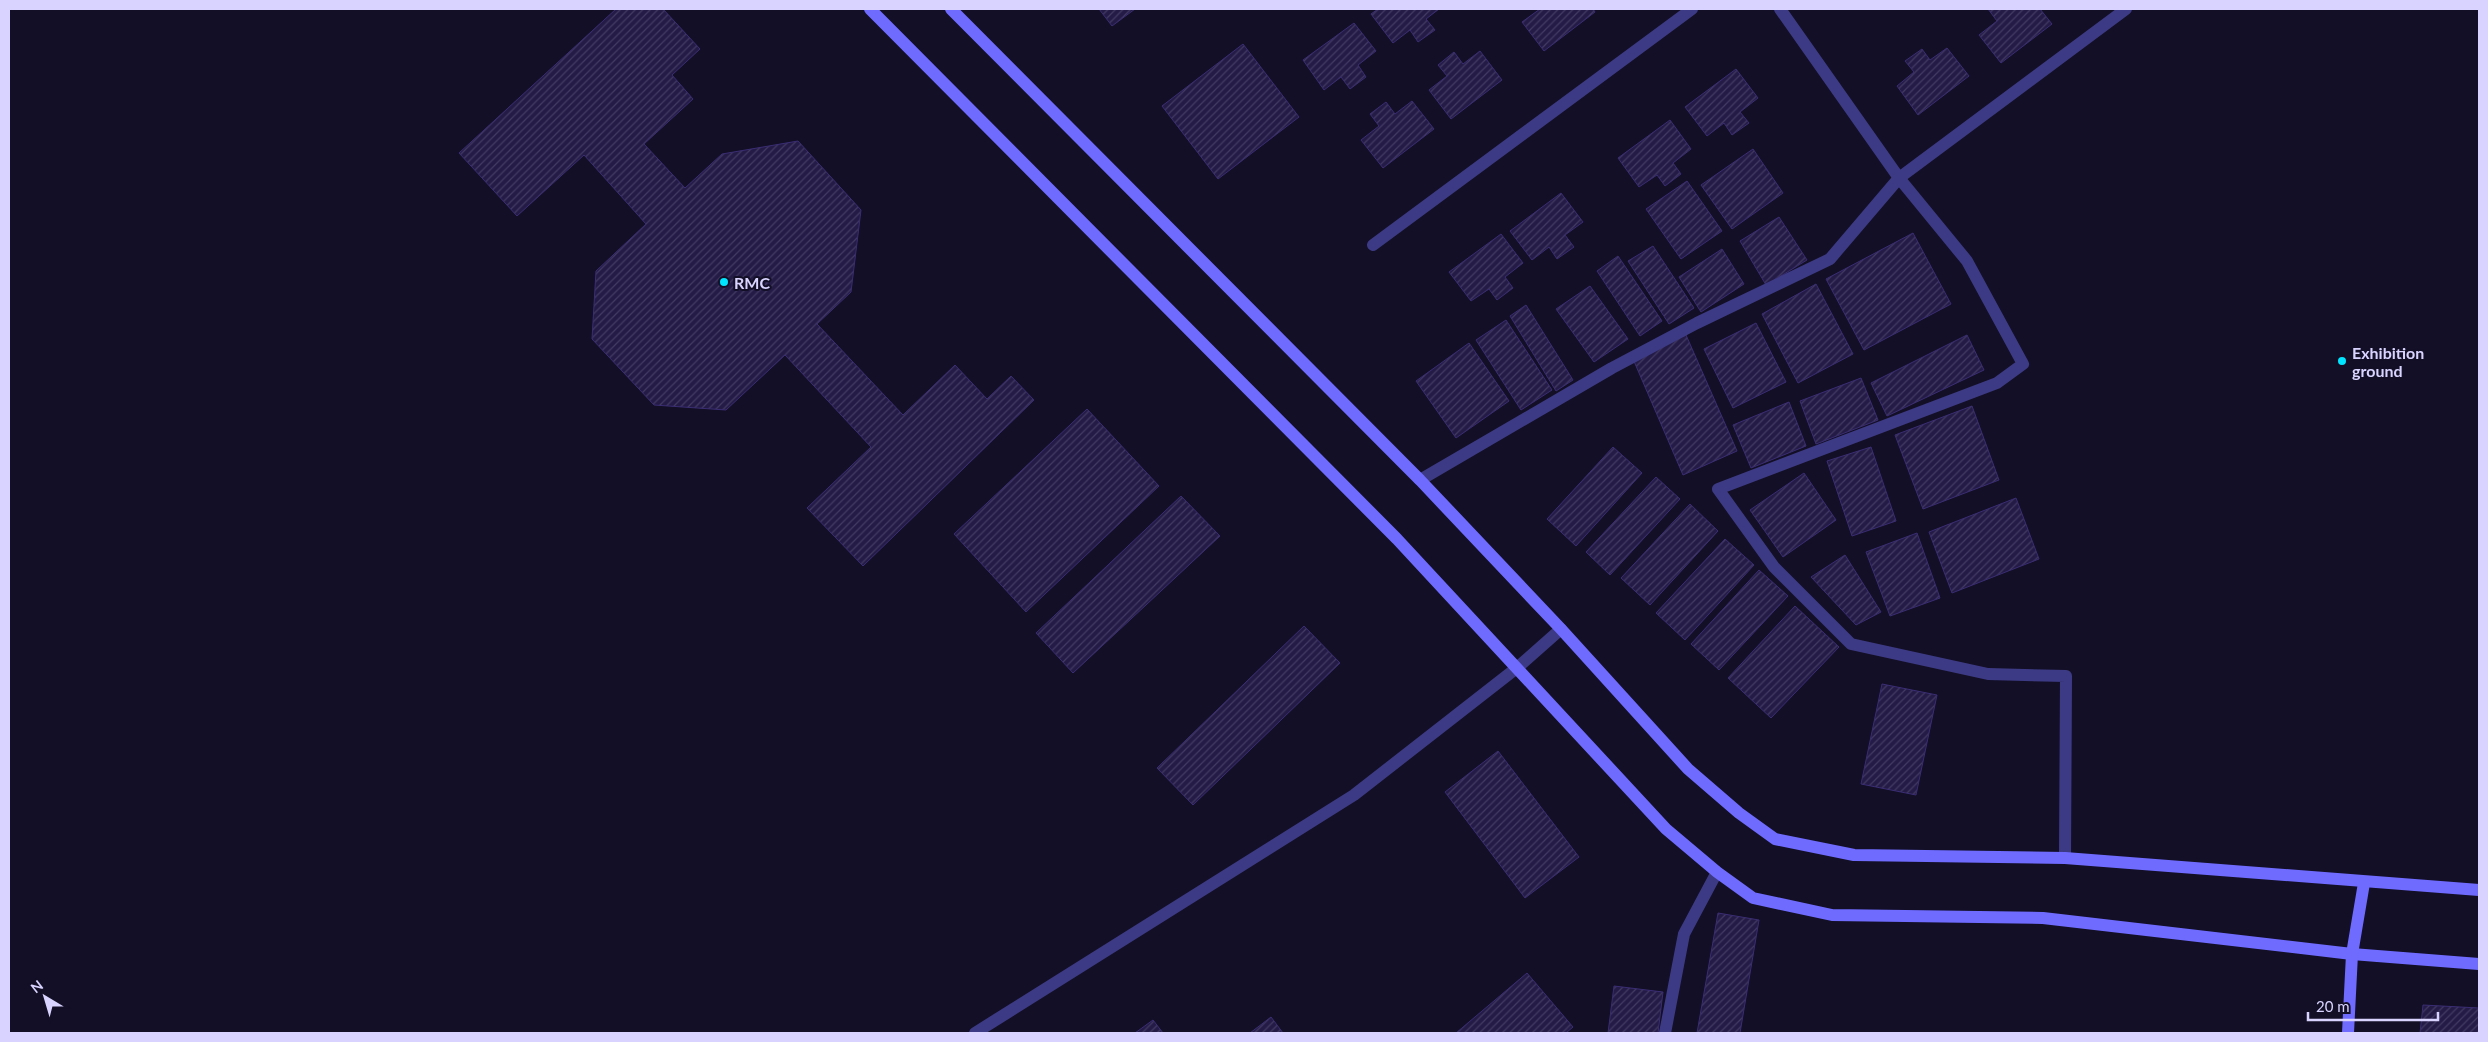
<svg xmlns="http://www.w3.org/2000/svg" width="2488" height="1042" viewBox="0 0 2488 1042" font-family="Lato,sans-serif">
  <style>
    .building { fill: url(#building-hatch); stroke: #3b2d73 }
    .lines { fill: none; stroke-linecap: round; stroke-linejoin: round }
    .minor { stroke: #3d3a85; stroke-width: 12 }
    .secondary { stroke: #6f6bff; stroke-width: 12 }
    .poi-dot { fill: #00e5ff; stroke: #130f26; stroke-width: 2 }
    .labels { text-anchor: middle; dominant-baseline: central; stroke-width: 4; stroke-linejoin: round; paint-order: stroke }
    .poi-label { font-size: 16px; font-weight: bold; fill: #d9d4ff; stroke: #130f26; text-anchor: start }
  </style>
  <defs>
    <pattern id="building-hatch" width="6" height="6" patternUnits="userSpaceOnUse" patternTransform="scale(1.25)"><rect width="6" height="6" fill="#241b47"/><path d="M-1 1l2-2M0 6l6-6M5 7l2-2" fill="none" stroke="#433b63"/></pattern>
  </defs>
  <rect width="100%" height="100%" fill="#130f26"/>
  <g class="building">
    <path d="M616,9H663L700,49L672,75L693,99L644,144L685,188L722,154L798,141L861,210L851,292L817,324L903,415L955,365L987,399L1011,376L1034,400L863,566L807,508L871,447L785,355L726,410L654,405L592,339L596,271L646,224L584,155L517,216L459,153Z"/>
    <path d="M1099,9H1135L1112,26Z"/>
    <path d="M1378,9H1439L1426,19L1435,30L1418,42L1410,30L1393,43L1371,14Z"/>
    <path d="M1540,9H1593L1595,12L1544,51L1522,22Z"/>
    <path d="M1988,9H2040L2052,24L2001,63L1979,35L1997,21Z"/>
    <path d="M1354,23L1376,51L1358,65L1366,77L1350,89L1341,77L1324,90L1303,60Z"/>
    <path d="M1243,44L1299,117L1218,179L1162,106Z"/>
    <path d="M1947,48L1969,76L1918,115L1897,86L1914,72L1905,61L1922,49L1930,60Z"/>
    <path d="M1480,51L1502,80L1451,119L1429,90L1447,76L1438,65L1454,52L1463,64Z"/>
    <path d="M1736,69L1758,98L1740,112L1749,123L1732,135L1724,123L1707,136L1685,107Z"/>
    <path d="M1412,101L1434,129L1383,168L1361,140L1379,126L1370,114L1386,102L1395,114Z"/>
    <path d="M1670,120L1691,149L1673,163L1681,174L1665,186L1657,175L1639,187L1618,158Z"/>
    <path d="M1753,149L1783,193L1732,229L1701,185Z"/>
    <path d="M1687,181L1722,231L1681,259L1646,209Z"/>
    <path d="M1561,193L1583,222L1565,235L1574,247L1557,259L1549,247L1532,260L1510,231Z"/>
    <path d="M1779,217L1807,260L1766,285L1740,241Z"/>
    <path d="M1913,233L1951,304L1864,350L1826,279Z"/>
    <path d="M1501,234L1523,263L1505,277L1513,288L1497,300L1489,289L1471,301L1449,272Z"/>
    <path d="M1653,246L1694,308L1669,324L1628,261Z"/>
    <path d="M1722,249L1744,284L1701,312L1679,277Z"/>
    <path d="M1618,256L1662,321L1640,336L1597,271Z"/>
    <path d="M1816,284L1853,354L1798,383L1762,314Z"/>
    <path d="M1590,286L1628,339L1594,362L1556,309Z"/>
    <path d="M1526,305L1573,380L1556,391L1510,316Z"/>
    <path d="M1506,320L1552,390L1521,410L1476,340Z"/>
    <path d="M1756,323L1786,382L1733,408L1704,349Z"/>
    <path d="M1686,335L1737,451L1683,475L1633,359Z"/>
    <path d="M1967,335L1984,370L1887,416L1871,383Z"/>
    <path d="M1469,343L1509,401L1456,438L1416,381Z"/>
    <path d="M1861,378L1878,420L1816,444L1800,401Z"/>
    <path d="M1789,402L1806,446L1751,468L1733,425Z"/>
    <path d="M1972,406L1999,480L1923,509L1895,435Z"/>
    <path d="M1087,409L1159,486L1026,612L954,534Z"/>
    <path d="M1613,447L1642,473L1576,546L1547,519Z"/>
    <path d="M1871,447L1896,521L1852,536L1827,461Z"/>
    <path d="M1804,473L1836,520L1783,557L1750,510Z"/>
    <path d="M1656,477L1680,499L1610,575L1586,552Z"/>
    <path d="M1181,496L1220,536L1073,673L1036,633Z"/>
    <path d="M2016,498L2039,559L1952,593L1929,532Z"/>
    <path d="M1690,504L1718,531L1650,605L1621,578Z"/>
    <path d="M1917,533L1940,598L1890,616L1866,552Z"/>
    <path d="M1725,539L1754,565L1685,640L1656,613Z"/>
    <path d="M1845,555L1881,612L1856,625L1811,577Z"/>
    <path d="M1759,570L1788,596L1719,670L1691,644Z"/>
    <path d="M1795,606L1839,647L1771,718L1728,678Z"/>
    <path d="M1304,626L1340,663L1193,805L1157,768Z"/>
    <path d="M1882,684L1937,695L1916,795L1861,784Z"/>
    <path d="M1498,751L1579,857L1525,898L1445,792Z"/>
    <path d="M1718,913L1759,920L1740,1033H1697Z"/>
    <path d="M1527,973L1573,1027L1566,1033H1456Z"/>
    <path d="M1614,986L1663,992L1658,1033H1608Z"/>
    <path d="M2423,1005L2479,1008V1033H2420Z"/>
    <path d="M1271,1017L1283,1033H1250Z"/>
    <path d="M1153,1020L1163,1033H1135Z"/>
  </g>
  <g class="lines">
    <g class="minor">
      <path d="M1780,9L1899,178L1967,261L2023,364L1997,383L1718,489L1774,567L1851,644L1988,674L2066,676L2065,858"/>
      <path d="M1373,245L1692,9"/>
      <path d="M1420,480L1612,368L1697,323L1830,259L1899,178L2126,9"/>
      <path d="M975,1033L1354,795L1518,667L1561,629"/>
      <path d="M1665,1033L1684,934L1717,872"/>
    </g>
    <g class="secondary">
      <path d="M870,9L1397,539L1666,829L1717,872L1753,898L1832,915L2043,918L2352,954L2479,964"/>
      <path d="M951,9L1420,480L1561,629L1688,769L1739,813L1775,839L1854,855L2065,858L2479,890"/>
      <path d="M2348,1033L2352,954L2364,883"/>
    </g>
  </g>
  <g class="poi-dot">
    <circle cx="724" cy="282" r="5"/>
    <circle cx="2342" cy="361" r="5"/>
  </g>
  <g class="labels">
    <g class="poi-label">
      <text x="734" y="282">RMC</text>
      <text x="2352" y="352">Exhibition<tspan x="2352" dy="18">ground</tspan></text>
    </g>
  </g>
  <rect width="2488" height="1042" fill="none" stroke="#d9d4ff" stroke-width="20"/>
  <g transform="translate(45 997) rotate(322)" stroke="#130f26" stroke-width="4" paint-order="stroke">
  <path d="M0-4L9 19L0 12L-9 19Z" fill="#d9d4ff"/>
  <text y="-8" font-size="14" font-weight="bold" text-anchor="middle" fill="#d9d4ff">N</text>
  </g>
  <path d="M2308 1012v8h130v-8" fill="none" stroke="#d9d4ff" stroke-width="2.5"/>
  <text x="2316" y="1012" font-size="15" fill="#d9d4ff" stroke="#130f26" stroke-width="4" paint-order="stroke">20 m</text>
</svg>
